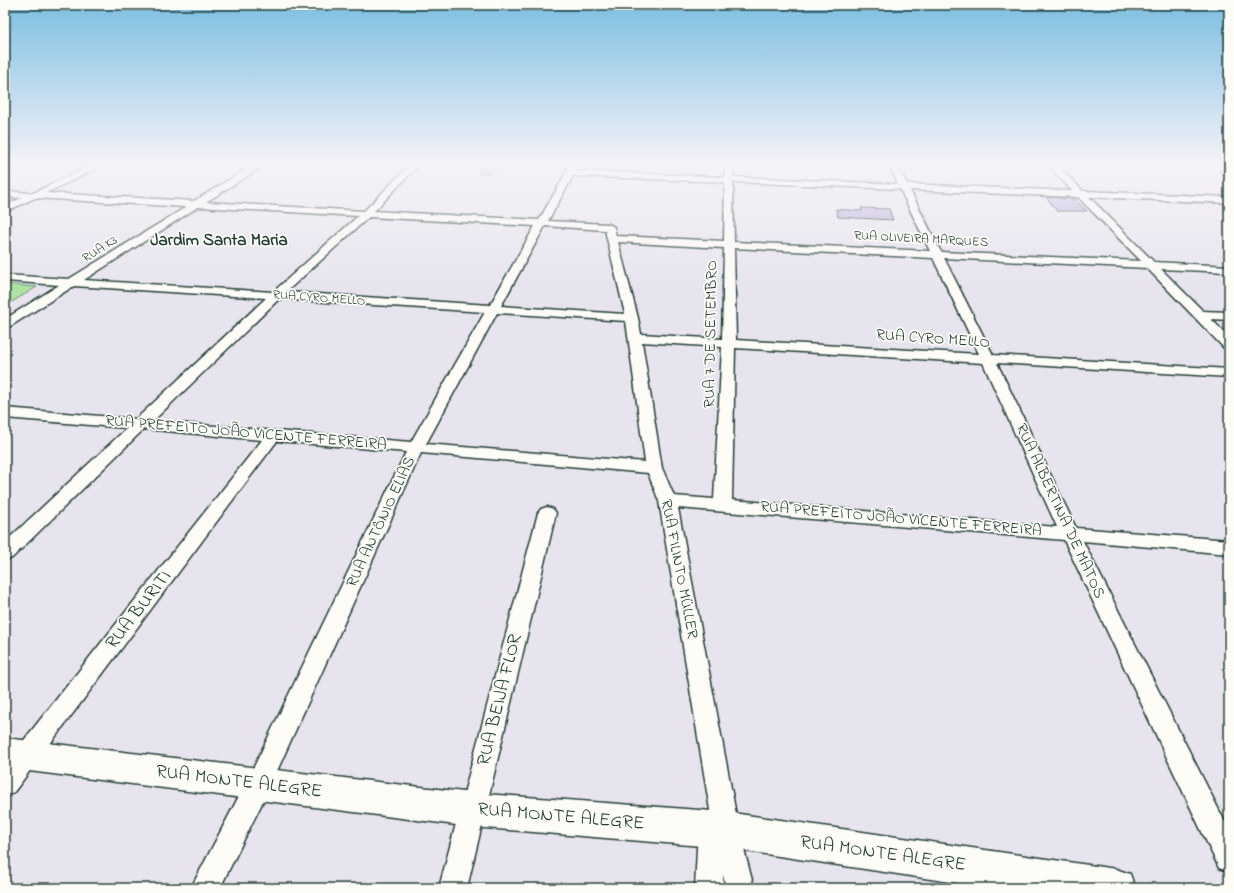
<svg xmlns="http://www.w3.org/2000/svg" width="1234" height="893" viewBox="0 0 1234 893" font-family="'Indie Flower',sans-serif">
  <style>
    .green { fill: #b0e3a3; stroke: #68906c }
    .building { fill: #b8abdb; stroke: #1f3d34 }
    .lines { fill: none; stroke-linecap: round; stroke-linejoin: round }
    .street-casing { stroke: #1f3d34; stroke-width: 3 }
    .secondary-casing { stroke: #1f3d34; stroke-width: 3 }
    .street { fill: #fdfcf7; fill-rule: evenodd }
    .secondary { fill: #fdfcf7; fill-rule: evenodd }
    .labels { text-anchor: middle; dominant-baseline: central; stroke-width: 3.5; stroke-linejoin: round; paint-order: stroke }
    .far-street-label { font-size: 13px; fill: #1f3d34; stroke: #fdfcf7 }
    .street-label { font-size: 16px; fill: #1f3d34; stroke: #fdfcf7 }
    .far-district-label { font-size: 17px; font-weight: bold; fill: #1f3d34; stroke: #fdfcf7 }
    .near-street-label { font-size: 19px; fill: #1f3d34; stroke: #fdfcf7 }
  </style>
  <rect width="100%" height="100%" fill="#e8e4ef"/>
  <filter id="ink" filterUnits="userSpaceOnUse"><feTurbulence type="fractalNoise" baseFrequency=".025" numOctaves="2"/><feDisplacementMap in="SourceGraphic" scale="8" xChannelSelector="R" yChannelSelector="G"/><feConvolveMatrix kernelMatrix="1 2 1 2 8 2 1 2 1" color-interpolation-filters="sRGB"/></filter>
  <g filter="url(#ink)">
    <path class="green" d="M5,284L37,287L5,306Z"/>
    <g class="building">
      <path d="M485,164L493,166L498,165L491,174L477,173Z"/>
      <path d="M1046,197L1074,199L1087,211H1057Z"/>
      <path d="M861,208L889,209L893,220L838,217L836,209L862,211Z"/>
    </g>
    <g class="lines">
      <defs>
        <g id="street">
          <path d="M96,163H108L46,193L194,201L257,163H268L206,202L364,211L412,163H421L374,211L539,220L566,173L568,166H558L554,163H577L575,171L725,177V163H733V177L898,184L888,163H896L907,184L1072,191L1046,163H1055L1083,191L1229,197V203L1089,197L1154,262L1229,266V272L1161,269L1203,311L1229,312V320L1211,319L1229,337V349L1224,348L1147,268L944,258L993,355L1229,369V377L997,363L1076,528L1229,540V554L1083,541L1229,830V872L1219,868L1064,540L678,508L739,830L754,888H726L723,875V888H695L698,829L702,820L711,816L659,501L648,473L421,453L267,793L220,888H191L249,777L406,452L277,441L14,792L5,796V764L262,440L144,429L12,558L5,560V542L127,428L5,418V408L136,419L266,298L74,286L9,327L5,328V319L59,285L5,281V275L69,279L186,207L35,198L5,212V205L22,198L5,197V191L33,193ZM573,176L725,182L724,241L616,236L614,227L609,224L548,221ZM733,182L900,189L930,251L734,242ZM910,190L1078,197L1141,261L941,252ZM198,207L358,216L273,292L84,280ZM369,217L535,226L490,305L286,292ZM545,226L605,230L625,314L501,306ZM618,242L724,248L722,339L641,334L638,318ZM734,248L933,258L979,354L736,340ZM279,299L485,312L411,442L153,421ZM497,313L626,321L645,462L426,444ZM642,342L722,347L714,499L674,496L662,468ZM735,348L983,363L1057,527L732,500Z"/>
          <path d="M1225,169L1229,171V178L1221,172Z"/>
          <path d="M547,507L553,509L556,513L467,888H439L538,513L541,509Z"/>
        </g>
        <path id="secondary" d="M5,738L472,793L726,812L1116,869L1130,874L1135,888H990L726,848L472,827L5,768Z"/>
      </defs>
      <use href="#street" class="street-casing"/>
      <use href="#secondary" class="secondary-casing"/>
      <use href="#street" class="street"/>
      <use href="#secondary" class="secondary"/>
    </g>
  </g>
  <linearGradient id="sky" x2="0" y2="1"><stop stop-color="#7dbee1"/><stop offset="0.57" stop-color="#f5f3f8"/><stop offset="1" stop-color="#f5f3f8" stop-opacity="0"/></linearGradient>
  <rect width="1234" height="288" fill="url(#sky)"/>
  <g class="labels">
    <g class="far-street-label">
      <text transform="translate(921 239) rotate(3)">RUA OLIVEIRA MARQUES</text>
      <text transform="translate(100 249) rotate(-32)">RUA K3</text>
      <text transform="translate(319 298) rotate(4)">RUA CYRO MELLO</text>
    </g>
    <g class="street-label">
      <text transform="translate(711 334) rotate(-89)">RUA 7 DE SETEMBRO</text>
      <text transform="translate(933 339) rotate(4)">RUA CYRO MELLO</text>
      <text transform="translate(246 433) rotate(5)">RUA PREFEITO JOÃO VICENTE FERREIRA</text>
      <text transform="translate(1060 511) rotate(65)">RUA ALBERTINA DE MATOS</text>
      <text transform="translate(901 519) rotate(5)">RUA PREFEITO JOÃO VICENTE FERREIRA</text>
      <text transform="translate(381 522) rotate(-65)">RUA ANTÔNIO ELIAS</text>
      <text transform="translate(679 569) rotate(79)">RUA FILINTO MÜLLER</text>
    </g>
    <g class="far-district-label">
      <text x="219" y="240">Jardim Santa Maria</text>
    </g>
    <g class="near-street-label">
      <text transform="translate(139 610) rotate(-52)">RUA BURITI</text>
      <text transform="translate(500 700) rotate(-76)">RUA BEIJA FLOR</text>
      <text transform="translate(239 782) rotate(7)">RUA MONTE ALEGRE</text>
      <text transform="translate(561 817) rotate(5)">RUA MONTE ALEGRE</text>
      <text transform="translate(883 854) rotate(8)">RUA MONTE ALEGRE</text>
    </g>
  </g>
  <rect width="1234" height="893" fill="none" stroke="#fdfcf7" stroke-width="20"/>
  <rect x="10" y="10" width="1214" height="873" fill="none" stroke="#1f3d34" stroke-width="1.5" filter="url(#ink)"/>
</svg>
